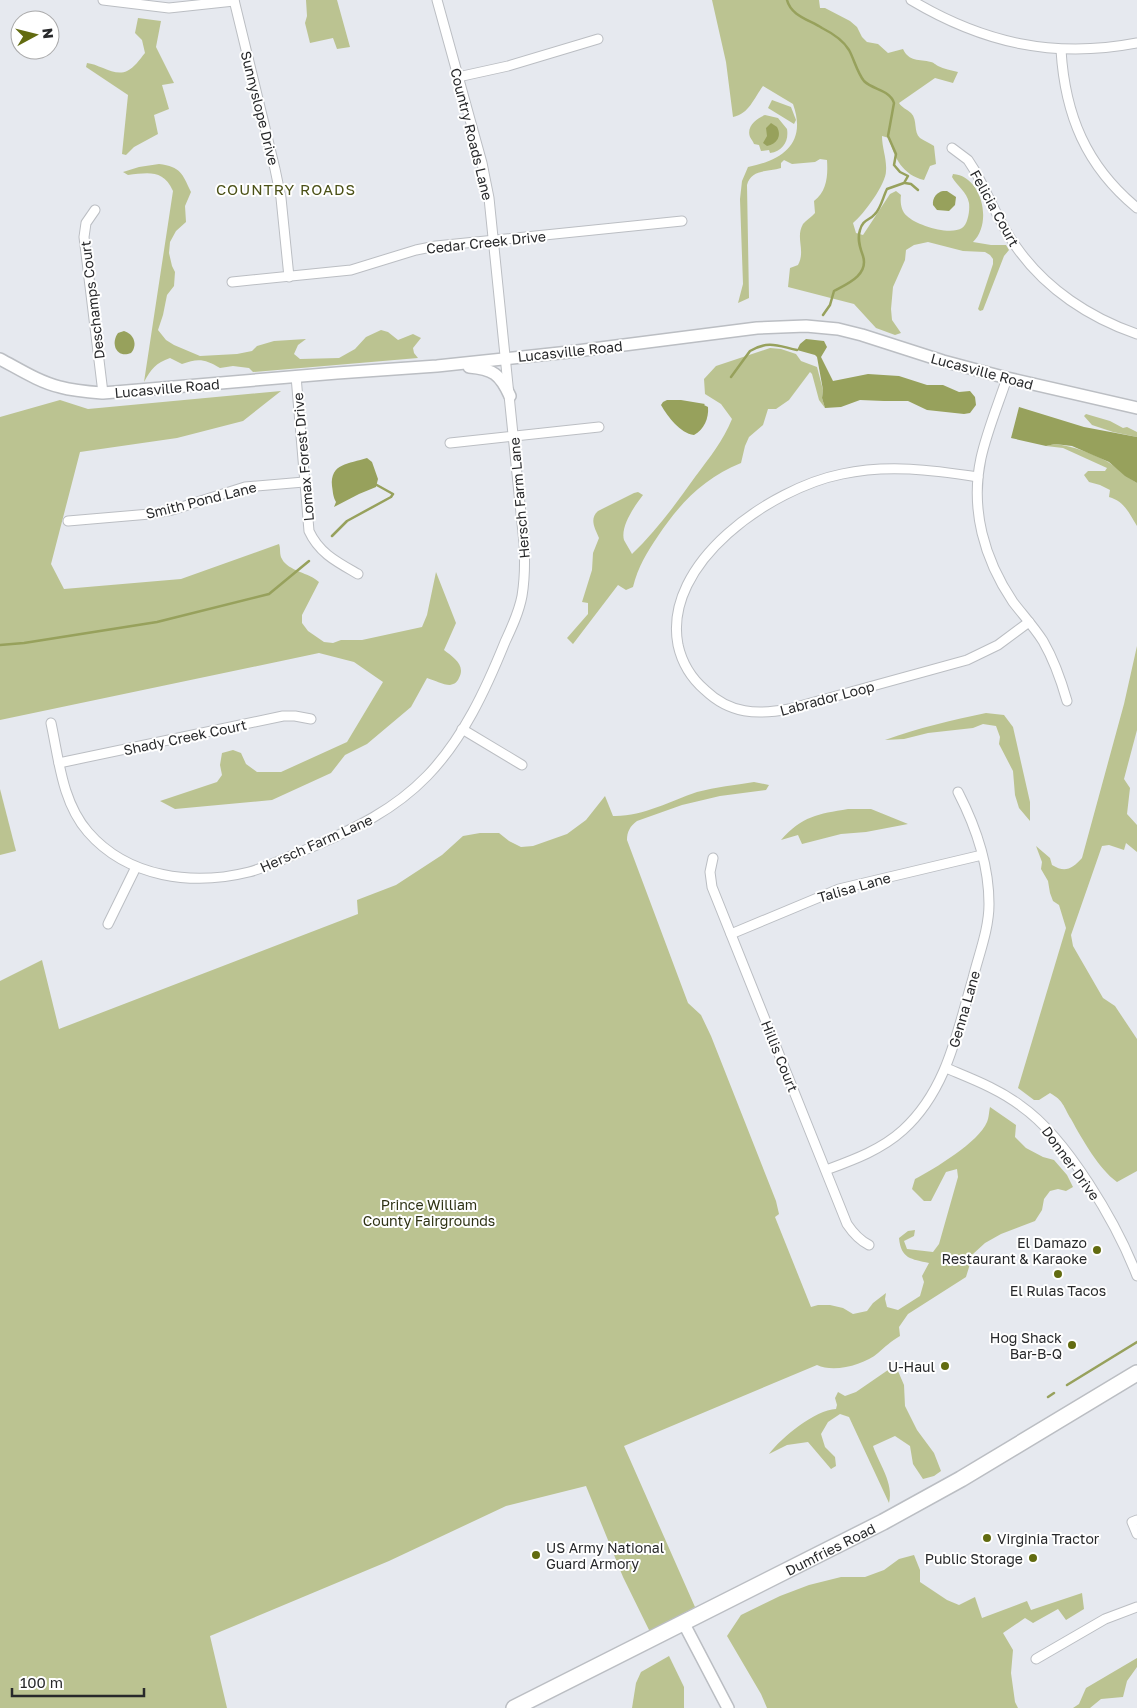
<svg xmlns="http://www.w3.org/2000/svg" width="1137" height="1708" viewBox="0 0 1137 1708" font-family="'Golos Text',sans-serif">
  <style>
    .green { fill: #bbc391 }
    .water { fill: #97a15c }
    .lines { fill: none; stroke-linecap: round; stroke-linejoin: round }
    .stream { stroke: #97a15c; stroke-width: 2.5 }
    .minor-casing { stroke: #bbbec3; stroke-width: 11 }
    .tertiary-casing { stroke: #bbbec3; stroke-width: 14 }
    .primary-casing { stroke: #bbbec3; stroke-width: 18 }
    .minor { stroke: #fff; stroke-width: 9 }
    .tertiary { stroke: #fff; stroke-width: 11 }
    .primary { stroke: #fff; stroke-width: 15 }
    .poi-dot { fill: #626b10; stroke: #fff; stroke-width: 2 }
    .labels { text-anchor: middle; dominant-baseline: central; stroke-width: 4; stroke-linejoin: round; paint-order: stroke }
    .street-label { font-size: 14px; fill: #28292b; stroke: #fff }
    .park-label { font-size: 14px; fill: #2e3214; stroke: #fff }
    .poi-label { font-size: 14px; fill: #28292b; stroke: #fff; text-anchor: end }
    .neighbourhood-label { font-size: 15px; letter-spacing: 1px; fill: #4b5117; stroke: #fff }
  </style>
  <rect width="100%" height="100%" fill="#e6e9ef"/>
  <g class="green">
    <path d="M306,0H337L350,47L337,49L333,38L310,43L305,23L307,16Z"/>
    <path d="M712,0H819L820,8H825L850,21L857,27L862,37L867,42L878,44L888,53L903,49C909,62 919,59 931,62C933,62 936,65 938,66C944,69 951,70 958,72L953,83L935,78L899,103C902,108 907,109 911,113C918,120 913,132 920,138C924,141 930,143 934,146L936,164L930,166L924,180C903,175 894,158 889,138L882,136C882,148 887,159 886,171C886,184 864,214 853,223L856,233L863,235L890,194L896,191L901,195C900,202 901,211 907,216C916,225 950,236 962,228C968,224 970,210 969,203C967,192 957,186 952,177L953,174C982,176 993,223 973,242L991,245H1006L1009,250L1004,256L983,310L980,311L978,309L993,264V259L990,255L985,252L963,251L928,242L914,245L906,250L905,260L893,287L891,309L892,320L901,333L895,335L876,328L854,304L788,287L790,268L798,265C806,250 795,238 803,224C806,220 812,217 815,213L814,201C827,191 828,176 827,160L820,159L815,162L792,164L784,160L781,163V168C767,172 751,169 747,185L749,298L738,303L743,284L740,199L742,181L748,167C783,160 807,143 793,104L763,86C754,98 749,114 733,117L726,62Z"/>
    <path d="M138,18L161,21L156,47L174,83L162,85L169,109L154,115L158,134L134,147L126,155L122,154L128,95L86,67L87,63C99,64 115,77 127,71C134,68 140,59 145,53L142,40L135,33Z"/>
    <path d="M772,100L791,107L796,120L794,124L768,108Z"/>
    <path d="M765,115L778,118L787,129C789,141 783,151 770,153L769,150L761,151L759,145L754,144C753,141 751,139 750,137C746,126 757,118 765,115Z"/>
    <path d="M159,164C181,167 182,173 191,192L185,206L186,222L176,231L170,242L169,253L172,266L175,272L174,286L167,295L163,315L158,330L166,340L174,345L200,356L237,354L252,351L257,346L274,341L306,339L298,345L294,354L300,359L339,358L355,349L366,337L381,330L388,332L398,340L413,334L421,338L413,348L414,353L418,358L253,372L249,368L233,366L220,368C205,359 198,358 182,364L170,358C156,363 151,369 144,382L173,191C163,169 148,173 128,175L123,172L139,167Z"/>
    <path d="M770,348L781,349L796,354L801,361L817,367L823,390L822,398L825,408L819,400L812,374L810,372L789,400L776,409H768L763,425L749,437L745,446L741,463C704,478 680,503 658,536C647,552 638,567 633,587L626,590L618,585L573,644L567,638L588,614V603L582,602L592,570L593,553L599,538C595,528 589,519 598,511L634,493L638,492L643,495C636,504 620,526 624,540C626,544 630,550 632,554C656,531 676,504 695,477C710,457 723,441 732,419L721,404L705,394L704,379L716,366Z"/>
    <path d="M281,391L243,421L177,438L80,452L51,564L64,589L181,579L279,544C281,549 279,554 282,559C288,571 310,573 319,582L302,615V623L308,631L324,642L333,643L341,640H362L422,627L427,615L436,572L456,623L444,650C453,657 466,665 459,678C457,682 455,684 450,685C443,685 434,680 427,678L411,707L367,744L345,755L331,773L272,800L175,809L160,801L217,782L222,775L220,765L222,753L233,750L241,753L246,764L257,772H281L347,742L383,682L354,662L319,653L0,720V417L60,400L88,409Z"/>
    <path d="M1086,414L1110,421L1123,428L1127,427L1137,432V437L1113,432L1092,425L1084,416Z"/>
    <path d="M1055,444C1073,446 1092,453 1108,462C1118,468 1126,477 1137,483V526C1129,513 1124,501 1109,497L1110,490L1100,485L1089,482L1084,475L1088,471H1105L1107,468L1063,448L1046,446Z"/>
    <path d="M1137,646V730L1124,779L1130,788L1127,814L1137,825V852L1126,843L1124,850L1109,845L1102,846L1071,935L1073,946L1103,998L1115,1006L1137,1039V1171L1117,1182C1099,1169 1082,1139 1071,1119C1063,1106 1064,1101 1050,1093L1039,1100H1034L1018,1088L1066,928L1059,905L1053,901L1050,893L1048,881L1041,869L1042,862L1036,846L1050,858L1052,865C1065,873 1072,869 1082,858L1124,704Z"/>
    <path d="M986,713L1004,715L1013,727L1030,802V821L1019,808L1015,795L1013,771L999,744L1000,737L996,726L983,724L973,728L928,733L904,739L885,740C918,728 952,720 986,713Z"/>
    <path d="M754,782L769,785L766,790L720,796L682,805L637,821C630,826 627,832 627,840L688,1003L701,1015L711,1036L776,1201L779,1214L775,1217L811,1307L818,1305H830L843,1308L853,1314L867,1311L873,1303L886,1293L885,1299L887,1307L898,1310L920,1296L924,1282L922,1276L929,1263C911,1259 901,1259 899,1238L908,1231L915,1230L914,1236L904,1241L907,1249L933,1252L939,1244L958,1177L957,1169L946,1172L931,1201H924L912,1189L915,1179C934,1169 979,1142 987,1122C989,1118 989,1111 990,1107L1016,1125L1015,1137L1026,1148L1043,1157L1054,1160L1067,1175L1073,1187L1066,1191L1058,1189L1050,1191L1044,1199L1042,1210L1035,1221L1001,1234L985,1243L973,1254L966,1277L908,1314L899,1327L900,1336C891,1341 885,1347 878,1353C864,1365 834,1373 817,1365L624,1446L695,1607L650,1632L623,1577L586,1486L506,1506L389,1561L210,1636L227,1708H0V981L42,960L59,1029L358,914L357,900L396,885L442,855L463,836L480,833H499L509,841L521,847L533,846L567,834L586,820L605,796L613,816C642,817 670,801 697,792C716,787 735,785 754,782Z"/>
    <path d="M0,789L16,851L0,855Z"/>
    <path d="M848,809H871L908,824L866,832L841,834L802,844L798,835L781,840C802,816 818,814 848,809Z"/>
    <path d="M888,1370L898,1371L904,1385L905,1406L917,1430L934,1453L941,1471L934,1476L923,1479L913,1464L910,1446L895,1436L873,1446C879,1464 894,1483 889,1503L849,1417L840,1414L828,1422L821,1434L825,1447L835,1457L836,1466L831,1469L808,1442L787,1445L769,1454C782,1437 815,1410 836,1409L837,1405L835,1398L838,1392L845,1396L856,1392Z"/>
    <path d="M914,1555L920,1570V1582L947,1600L959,1605L975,1597L982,1618L1027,1601L1031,1610L1082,1593L1084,1609L1066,1620L1058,1609L1033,1623L1025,1618L1003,1633L1013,1650L1011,1673L1015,1702L1018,1708H767L761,1694L727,1636L741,1615L780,1596L809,1585L841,1577H865L884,1570L899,1559Z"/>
    <path d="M669,1656L684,1687V1708H632L636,1683L641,1672Z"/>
    <path d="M1137,1658V1667L1127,1681L1123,1697L1101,1699L1090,1708H1073L1079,1704L1086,1688Z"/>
  </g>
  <g class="water">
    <path d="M771,123L777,127C782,136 777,144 767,146L763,143L767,136L766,128Z"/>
    <path d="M943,191H947L956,197L955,205L949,211L937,210L933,205C932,198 937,192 943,191Z"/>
    <path d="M124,331C134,334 138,345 131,353C117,359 110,344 118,333Z"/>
    <path d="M806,339L824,341L827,347L821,357L833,381L868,374L899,376L927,385H943L959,392L970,391L975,397L976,405L970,413L964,414L927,410L908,401H884L860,400L841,407L825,408L822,398L823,390L817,357L815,355L797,350L800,344Z"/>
    <path d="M667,400H681L705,404L704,405L708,407C709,418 704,430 694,435C680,433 668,417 661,405L663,402Z"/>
    <path d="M1019,407L1084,427L1137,437V483L1125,476L1109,462L1072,446L1055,444L1046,446L1011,438Z"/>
    <path d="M367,458L372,462L378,479L376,487L359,494L334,507L336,502C333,497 333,492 332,486C330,463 349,464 367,458Z"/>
  </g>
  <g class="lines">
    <g class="stream">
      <path d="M787,0C791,16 810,20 822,28C832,33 843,40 849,50C854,59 857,72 864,81C873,90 890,90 894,103L888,136L896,154L894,165L900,172L908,176L904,183L887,189C883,197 881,208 875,214C869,221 863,219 860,230C857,239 860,248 863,256C869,275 847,284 834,291L830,305L823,315"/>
      <path d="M905,183L911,184L918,190"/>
      <path d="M731,377L750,351C769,340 778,346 797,350"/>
      <path d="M332,536L347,521L391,497L393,494L375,484"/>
      <path d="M0,645L24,643L157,622L269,594L309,561"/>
      <path d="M1067,1385L1137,1342"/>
      <path d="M1048,1397L1054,1393"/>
    </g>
    <defs>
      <g id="minor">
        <path d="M103,0L169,8L234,1"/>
        <path d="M234,0L275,169L281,198L289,277"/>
        <path d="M911,0C983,43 1054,59 1137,43"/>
        <path d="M1061,50C1065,115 1086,166 1137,208"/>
        <path d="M458,77L508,66L598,39"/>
        <path d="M952,148L968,160L975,171C989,196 1000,225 1017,248C1046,289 1090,318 1137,334"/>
        <path d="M95,210L86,223L84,237L103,393"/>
        <path d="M232,282L351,270L416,250L436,246L682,221"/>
        <path d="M296,376L309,531C319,553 337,562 358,574"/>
        <path d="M1007,378C998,405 987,431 981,458C970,509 984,559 1013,602C1023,615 1034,627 1043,641C1054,660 1061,680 1067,701"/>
        <path d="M450,443L599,427"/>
        <path d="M978,477C932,470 888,464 842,474C772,488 662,562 678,645C682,663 691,678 705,690C730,714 757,715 789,709L967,660L998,645L1029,622"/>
        <path d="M68,521L150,514L172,510L245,487L304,482"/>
        <path d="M51,723C59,760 62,802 88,832C128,878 193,886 249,872C271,866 292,855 312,847C356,828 394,810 427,776C463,739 486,689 505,642C512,627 519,612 522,596C525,578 525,561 524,543L489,198L482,163L437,0"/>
        <path d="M462,729L522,765"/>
        <path d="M59,763L283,716H295L311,719"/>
        <path d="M713,858L710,872L712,887L847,1224C853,1233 859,1240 869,1245"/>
        <path d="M108,924L136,867"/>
        <path d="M731,934L839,889L982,855"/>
        <path d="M946,1068C972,1079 999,1089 1021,1106C1067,1138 1117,1224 1137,1276"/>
        <path d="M826,1170C853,1160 881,1150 903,1130C947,1090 957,1032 973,978C979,954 989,929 989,904C989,865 975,825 958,792"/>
        <path d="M1137,1520L1132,1522L1137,1534"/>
        <path d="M1036,1659L1105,1619L1137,1607"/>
      </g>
      <g id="tertiary">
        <path d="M0,359C19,369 39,382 60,387C74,391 89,392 103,393L337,373L437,366L569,352L757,328L806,326L838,329L862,335L943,361L1007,378L1137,408"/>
        <path d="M469,367C493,369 500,374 510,396"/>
        <path d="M683,1622L728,1708"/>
      </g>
      <g id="primary">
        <path id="s1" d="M514,1708L883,1522L961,1479L1137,1373"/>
      </g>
    </defs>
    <use href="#minor" class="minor-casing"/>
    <use href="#tertiary" class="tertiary-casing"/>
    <use href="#primary" class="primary-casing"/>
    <use href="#minor" class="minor"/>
    <use href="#tertiary" class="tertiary"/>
    <use href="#primary" class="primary"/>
  </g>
  <g class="poi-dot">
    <circle cx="1097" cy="1250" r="5"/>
    <circle cx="1058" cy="1274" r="5"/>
    <circle cx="1072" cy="1345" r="5"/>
    <circle cx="945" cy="1366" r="5"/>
    <circle cx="987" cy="1538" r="5"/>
    <circle cx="536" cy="1555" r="5"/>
    <circle cx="1033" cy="1558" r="5"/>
  </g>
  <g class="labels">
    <g class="street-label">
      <text transform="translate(260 108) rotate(76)">Sunnyslope Drive</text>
      <text transform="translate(472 134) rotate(76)">Country Roads Lane</text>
      <text transform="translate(995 208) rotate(61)">Felicia Court</text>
      <text transform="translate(486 242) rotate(-6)">Cedar Creek Drive</text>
      <text transform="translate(92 300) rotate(-97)">Deschamps Court</text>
      <text transform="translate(570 351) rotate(-6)">Lucasville Road</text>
      <text transform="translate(982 371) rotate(15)">Lucasville Road</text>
      <text transform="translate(167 388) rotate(-5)">Lucasville Road</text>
      <text transform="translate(303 457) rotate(-95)">Lomax Forest Drive</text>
      <text transform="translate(519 498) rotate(-95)">Hersch Farm Lane</text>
      <text transform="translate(201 500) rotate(-14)">Smith Pond Lane</text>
      <text transform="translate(827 698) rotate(-15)">Labrador Loop</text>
      <text transform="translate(185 737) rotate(-12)">Shady Creek Court</text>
      <text transform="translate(316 843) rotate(-24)">Hersch Farm Lane</text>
      <text transform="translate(854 887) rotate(-16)">Talisa Lane</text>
      <text transform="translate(964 1009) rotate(-74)">Genna Lane</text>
      <text transform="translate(780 1056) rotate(68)">Hillis Court</text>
      <text transform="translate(1071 1163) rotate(54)">Donner Drive</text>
      <text stroke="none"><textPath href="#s1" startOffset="354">Dumfries Road</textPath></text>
    </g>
    <g class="park-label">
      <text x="429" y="1204">Prince William<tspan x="429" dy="16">County Fairgrounds</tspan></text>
    </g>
    <g class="poi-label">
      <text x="1087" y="1242">El Damazo<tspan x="1087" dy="16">Restaurant &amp; Karaoke</tspan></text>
      <text x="1058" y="1290" text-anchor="middle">El Rulas Tacos</text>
      <text x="1062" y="1337">Hog Shack<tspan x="1062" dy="16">Bar-B-Q</tspan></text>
      <text x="935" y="1366">U-Haul</text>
      <text x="997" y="1538" text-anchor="start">Virginia Tractor</text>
      <text x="546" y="1547" text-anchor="start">US Army National<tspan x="546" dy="16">Guard Armory</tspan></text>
      <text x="1023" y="1558">Public Storage</text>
    </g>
    <g class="neighbourhood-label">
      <text x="286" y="189">COUNTRY ROADS</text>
    </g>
  </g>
  <g transform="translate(35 35) rotate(83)"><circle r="24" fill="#ffffff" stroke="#a9a9aa"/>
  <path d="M0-4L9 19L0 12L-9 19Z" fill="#626b10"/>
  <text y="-8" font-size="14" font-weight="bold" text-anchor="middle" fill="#28292b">N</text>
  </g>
  <path d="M12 1688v8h132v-8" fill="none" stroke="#28292b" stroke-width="2.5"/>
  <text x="20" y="1688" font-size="15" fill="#28292b" stroke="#ffffff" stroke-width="4" paint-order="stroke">100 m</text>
</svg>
